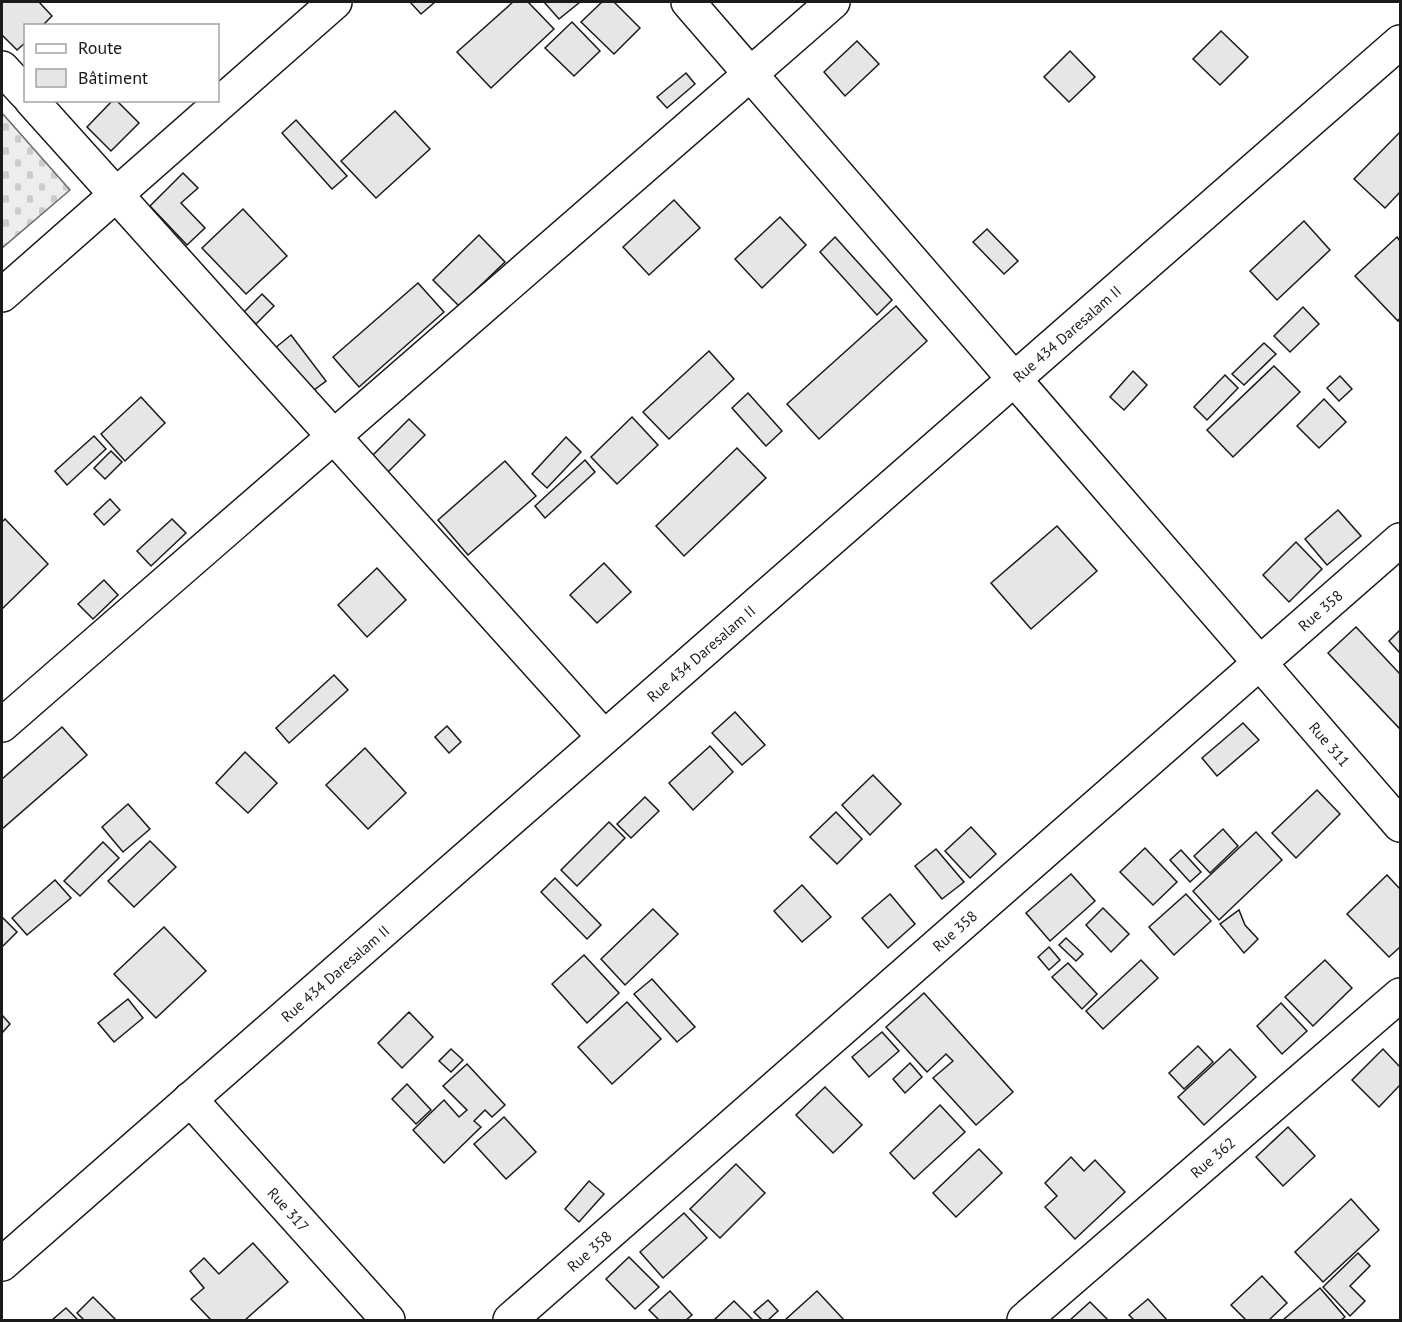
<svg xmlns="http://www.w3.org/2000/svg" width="1402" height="1322" viewBox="0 0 1402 1322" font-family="'PT Sans',sans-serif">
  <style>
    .cemetery { fill: url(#cemetery-stones); stroke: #6a6a6a; stroke-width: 1.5 }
    .building { fill: #e6e6e6; stroke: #1a1a1a; stroke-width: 1.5 }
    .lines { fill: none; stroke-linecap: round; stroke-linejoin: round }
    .minor-casing { stroke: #1a1a1a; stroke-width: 36 }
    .minor { stroke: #fff; stroke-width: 33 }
    .labels { text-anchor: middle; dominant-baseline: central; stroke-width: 4.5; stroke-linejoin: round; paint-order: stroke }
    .street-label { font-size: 15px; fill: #1a1a1a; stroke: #fff }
  </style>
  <defs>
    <pattern id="cemetery-stones" width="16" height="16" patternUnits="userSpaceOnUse" patternTransform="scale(1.5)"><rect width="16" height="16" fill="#ededed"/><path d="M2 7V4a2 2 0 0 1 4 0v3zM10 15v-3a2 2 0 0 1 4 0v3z" fill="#cbcbcb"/></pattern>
  </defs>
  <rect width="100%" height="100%" fill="#fff"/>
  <path class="cemetery" d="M2,113L70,190L2,248Z"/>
  <g class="building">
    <path d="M2,2H39L52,16L42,26H26V42L17,50L2,35Z"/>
    <path d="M410,2H435L421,14Z"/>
    <path d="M513,2H528L554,29L491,88L457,52Z"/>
    <path d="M544,2H580L559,19Z"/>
    <path d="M602,2H614L640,28L614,54L581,22Z"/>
    <path d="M572,22L600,51L574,76L545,48Z"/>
    <path d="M1221,31L1248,57L1220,85L1193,59Z"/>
    <path d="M857,41L879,64L845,96L824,72Z"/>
    <path d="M1070,51L1095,77L1069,102L1044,77Z"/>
    <path d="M686,73L695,84L667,108L657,97Z"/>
    <path d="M113,100H116L139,123L111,151L87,127Z"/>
    <path d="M395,111L430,149L376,198L341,161Z"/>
    <path d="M296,120L347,176L332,189L282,133Z"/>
    <path d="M1400,132V192L1385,208L1354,179Z"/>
    <path d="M183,173L198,188L181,203L205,228L187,245L150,206Z"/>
    <path d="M674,200L700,228L649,275L623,247Z"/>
    <path d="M243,209L287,256L246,294L202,248Z"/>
    <path d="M780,217L806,245L762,288L735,259Z"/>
    <path d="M1304,221L1330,250L1277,300L1250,271Z"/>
    <path d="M987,229L1018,261L1004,274L973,242Z"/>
    <path d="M479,235L505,262L459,306L433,280Z"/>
    <path d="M835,237L892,300L877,315L820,252Z"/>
    <path d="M1397,237L1400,241V318L1398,321L1355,276Z"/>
    <path d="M418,283L444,312L359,387L333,357Z"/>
    <path d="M262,294L274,306L256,324L244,312Z"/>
    <path d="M896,306L927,341L819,439L787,404Z"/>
    <path d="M1303,307L1319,324L1290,352L1274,336Z"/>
    <path d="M291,335L326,381L310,393L275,348Z"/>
    <path d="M1264,343L1276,354L1244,385L1232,374Z"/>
    <path d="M709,351L734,379L669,439L643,412Z"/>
    <path d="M1274,366L1300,392L1233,457L1207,430Z"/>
    <path d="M1133,371L1147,385L1124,410L1110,397Z"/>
    <path d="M1225,375L1238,388L1207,420L1194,407Z"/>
    <path d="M1340,376L1352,389L1339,401L1327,388Z"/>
    <path d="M748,393L782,431L766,446L732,408Z"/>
    <path d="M141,397L165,423L125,461L101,434Z"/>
    <path d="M1324,399L1346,422L1319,448L1297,426Z"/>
    <path d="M632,417L658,445L617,484L591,457Z"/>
    <path d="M409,419L425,435L388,472L372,456Z"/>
    <path d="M94,436L106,449L67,485L55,471Z"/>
    <path d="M566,437L581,452L547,488L532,474Z"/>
    <path d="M737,448L766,478L684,556L656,526Z"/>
    <path d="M111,451L122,462L105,479L94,468Z"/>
    <path d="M585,460L595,472L545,518L535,506Z"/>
    <path d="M505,461L536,496L468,555L438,520Z"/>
    <path d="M110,499L120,510L104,525L94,514Z"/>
    <path d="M1338,510L1361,536L1327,565L1305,539Z"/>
    <path d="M5,519L48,564L2,609V522Z"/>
    <path d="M172,519L186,533L151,566L137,551Z"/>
    <path d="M1057,526L1097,571L1031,629L991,583Z"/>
    <path d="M1296,542L1322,569L1289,602L1263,575Z"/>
    <path d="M604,563L631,592L597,623L570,595Z"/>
    <path d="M377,568L406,600L367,637L338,605Z"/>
    <path d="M104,580L118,595L93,619L78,604Z"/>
    <path d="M1356,627L1400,674V729L1328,653Z"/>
    <path d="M1399,631L1400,633V653L1389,641Z"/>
    <path d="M334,675L348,690L289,743L276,728Z"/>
    <path d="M735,712L765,745L742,765L712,733Z"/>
    <path d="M1243,723L1259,740L1217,776L1202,758Z"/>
    <path d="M447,726L461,742L449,753L435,737Z"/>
    <path d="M62,727L87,755L2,829V779Z"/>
    <path d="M710,746L733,772L693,810L669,783Z"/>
    <path d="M365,748L406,793L368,829L326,785Z"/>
    <path d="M245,752L277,783L248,813L216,783Z"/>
    <path d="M873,775L901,804L870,835L842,805Z"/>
    <path d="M1317,790L1340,814L1296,858L1272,833Z"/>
    <path d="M645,797L659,811L631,838L617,824Z"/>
    <path d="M128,804L150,829L123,852L102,827Z"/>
    <path d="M836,812L862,839L837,864L810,837Z"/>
    <path d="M609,822L625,838L577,886L561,870Z"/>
    <path d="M971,827L996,854L970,878L945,851Z"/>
    <path d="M1223,829L1238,846L1210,873L1194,856Z"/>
    <path d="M1256,832L1282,860L1219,920L1193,891Z"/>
    <path d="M150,841L176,867L134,907L108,881Z"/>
    <path d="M103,842L119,858L80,896L64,881Z"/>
    <path d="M1145,848L1177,882L1153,905L1120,872Z"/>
    <path d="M936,849L964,882L942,899L915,866Z"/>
    <path d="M1181,850L1201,872L1190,882L1170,860Z"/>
    <path d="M1071,874L1095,901L1050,941L1026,913Z"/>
    <path d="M1387,875L1400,889V947L1389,957L1347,914Z"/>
    <path d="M555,878L601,925L587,939L541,892Z"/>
    <path d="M55,880L71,898L27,935L12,918Z"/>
    <path d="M802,885L831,917L802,942L774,911Z"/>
    <path d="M890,894L915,924L888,948L862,918Z"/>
    <path d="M1186,894L1211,921L1174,955L1149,927Z"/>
    <path d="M1103,908L1129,934L1111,952L1086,925Z"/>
    <path d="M653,909L678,934L625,985L601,959Z"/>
    <path d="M1239,910L1245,925L1258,939L1244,953L1220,924Z"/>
    <path d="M2,917L17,932L2,947Z"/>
    <path d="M164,927L206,971L156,1018L114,974Z"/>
    <path d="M1066,938L1083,954L1076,961L1059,945Z"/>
    <path d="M1049,947L1060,960L1049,970L1038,957Z"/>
    <path d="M584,955L619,993L587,1023L552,984Z"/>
    <path d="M1141,960L1158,978L1103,1029L1086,1011Z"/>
    <path d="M1325,960L1352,988L1313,1026L1285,997Z"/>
    <path d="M1068,963L1097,994L1082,1009L1052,977Z"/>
    <path d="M652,979L695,1027L677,1042L634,994Z"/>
    <path d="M924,993L1013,1092L976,1125L933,1078L953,1061L946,1054L927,1072L886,1027Z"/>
    <path d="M128,999L143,1018L114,1042L98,1023Z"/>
    <path d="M627,1002L661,1039L612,1084L578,1047Z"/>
    <path d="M1281,1003L1307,1031L1282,1054L1257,1026Z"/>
    <path d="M409,1012L433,1037L402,1068L378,1043Z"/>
    <path d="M2,1015L10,1024L2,1033Z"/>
    <path d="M882,1032L899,1051L869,1077L852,1057Z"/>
    <path d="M1198,1046L1213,1062L1184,1089L1169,1073Z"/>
    <path d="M451,1049L463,1060L451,1072L439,1061Z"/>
    <path d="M1230,1049L1256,1077L1204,1125L1178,1097Z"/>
    <path d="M1383,1049L1400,1067V1085L1379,1107L1352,1080Z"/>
    <path d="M910,1063L922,1077L905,1093L893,1079Z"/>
    <path d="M467,1064L505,1105L492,1117L485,1110L474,1121L481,1127L444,1163L413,1130L444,1100L459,1117L467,1110L443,1086Z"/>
    <path d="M407,1084L431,1110L416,1124L392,1099Z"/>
    <path d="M825,1087L862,1125L833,1153L796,1115Z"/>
    <path d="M940,1105L965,1132L914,1179L890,1153Z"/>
    <path d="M504,1117L536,1152L506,1179L474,1144Z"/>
    <path d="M1288,1127L1315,1156L1283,1186L1256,1157Z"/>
    <path d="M979,1149L1002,1173L956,1217L933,1193Z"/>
    <path d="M1071,1157L1084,1171L1095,1160L1125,1192L1075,1239L1045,1207L1057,1196L1045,1183Z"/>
    <path d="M736,1164L765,1193L720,1238L690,1209Z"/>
    <path d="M589,1181L604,1194L579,1222L565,1209Z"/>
    <path d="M1351,1199L1379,1230L1323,1282L1295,1252Z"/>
    <path d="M684,1213L707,1238L663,1278L640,1252Z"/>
    <path d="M253,1243L288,1282L245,1320H211L191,1299L204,1288L190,1271L204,1258L219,1274Z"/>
    <path d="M1358,1253L1370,1266L1350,1286L1365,1301L1350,1316L1323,1287Z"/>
    <path d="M629,1257L659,1287L635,1309L606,1279Z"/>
    <path d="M1262,1276L1287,1303L1269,1320H1246L1231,1305Z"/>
    <path d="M1320,1288L1345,1317L1341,1320H1283Z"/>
    <path d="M670,1291L692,1315L686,1320H659L649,1310Z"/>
    <path d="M817,1291L844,1320H785Z"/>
    <path d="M93,1297L116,1320H84L77,1313Z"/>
    <path d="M1148,1299L1167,1320H1134L1129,1315Z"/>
    <path d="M768,1300L778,1311L768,1320H762L754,1312Z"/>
    <path d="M734,1301L753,1320H714Z"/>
    <path d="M1090,1302L1108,1320H1070Z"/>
    <path d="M66,1308L78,1320H52Z"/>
  </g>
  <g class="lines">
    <defs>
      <g id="minor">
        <path id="s1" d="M688,2L1400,825"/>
        <path d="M2,68L26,94"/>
        <path d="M31,100L604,737"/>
        <path d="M2,295L335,2"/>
        <path d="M2,725L833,2"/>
        <path id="s2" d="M190,1099L388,1320"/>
        <path id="s3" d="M2,1264L1400,42"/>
        <path id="s4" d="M510,1320L1400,540"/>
        <path id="s5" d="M1024,1320L1400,995"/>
      </g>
    </defs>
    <use href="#minor" class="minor-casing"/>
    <use href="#minor" class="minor"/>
  </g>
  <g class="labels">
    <g class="street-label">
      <text stroke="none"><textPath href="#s3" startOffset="1414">Rue 434 Daresalam II</textPath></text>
      <text stroke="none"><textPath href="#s4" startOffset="1077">Rue 358</textPath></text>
      <text stroke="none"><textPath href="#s3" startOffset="928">Rue 434 Daresalam II</textPath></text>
      <text stroke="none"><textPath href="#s1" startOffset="981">Rue 311</textPath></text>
      <text stroke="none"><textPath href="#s4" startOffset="591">Rue 358</textPath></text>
      <text stroke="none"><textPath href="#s3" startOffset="442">Rue 434 Daresalam II</textPath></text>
      <text stroke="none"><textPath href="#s5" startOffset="249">Rue 362</textPath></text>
      <text stroke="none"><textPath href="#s2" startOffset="148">Rue 317</textPath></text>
      <text stroke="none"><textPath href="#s4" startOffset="105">Rue 358</textPath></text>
    </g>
  </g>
  <rect width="1402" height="1322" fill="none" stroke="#1a1a1a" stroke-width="6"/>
  <rect x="24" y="24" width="195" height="78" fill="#ffffff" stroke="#a3a3a3" stroke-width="1.5"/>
  <rect x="36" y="44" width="30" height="9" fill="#ffffff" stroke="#a3a3a3" stroke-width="1.5"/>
  <text x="78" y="54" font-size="18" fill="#1a1a1a">Route</text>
  <rect x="36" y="69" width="30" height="18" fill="#e6e6e6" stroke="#a3a3a3" stroke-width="1.5"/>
  <text x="78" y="84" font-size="18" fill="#1a1a1a">Bâtiment</text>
</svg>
